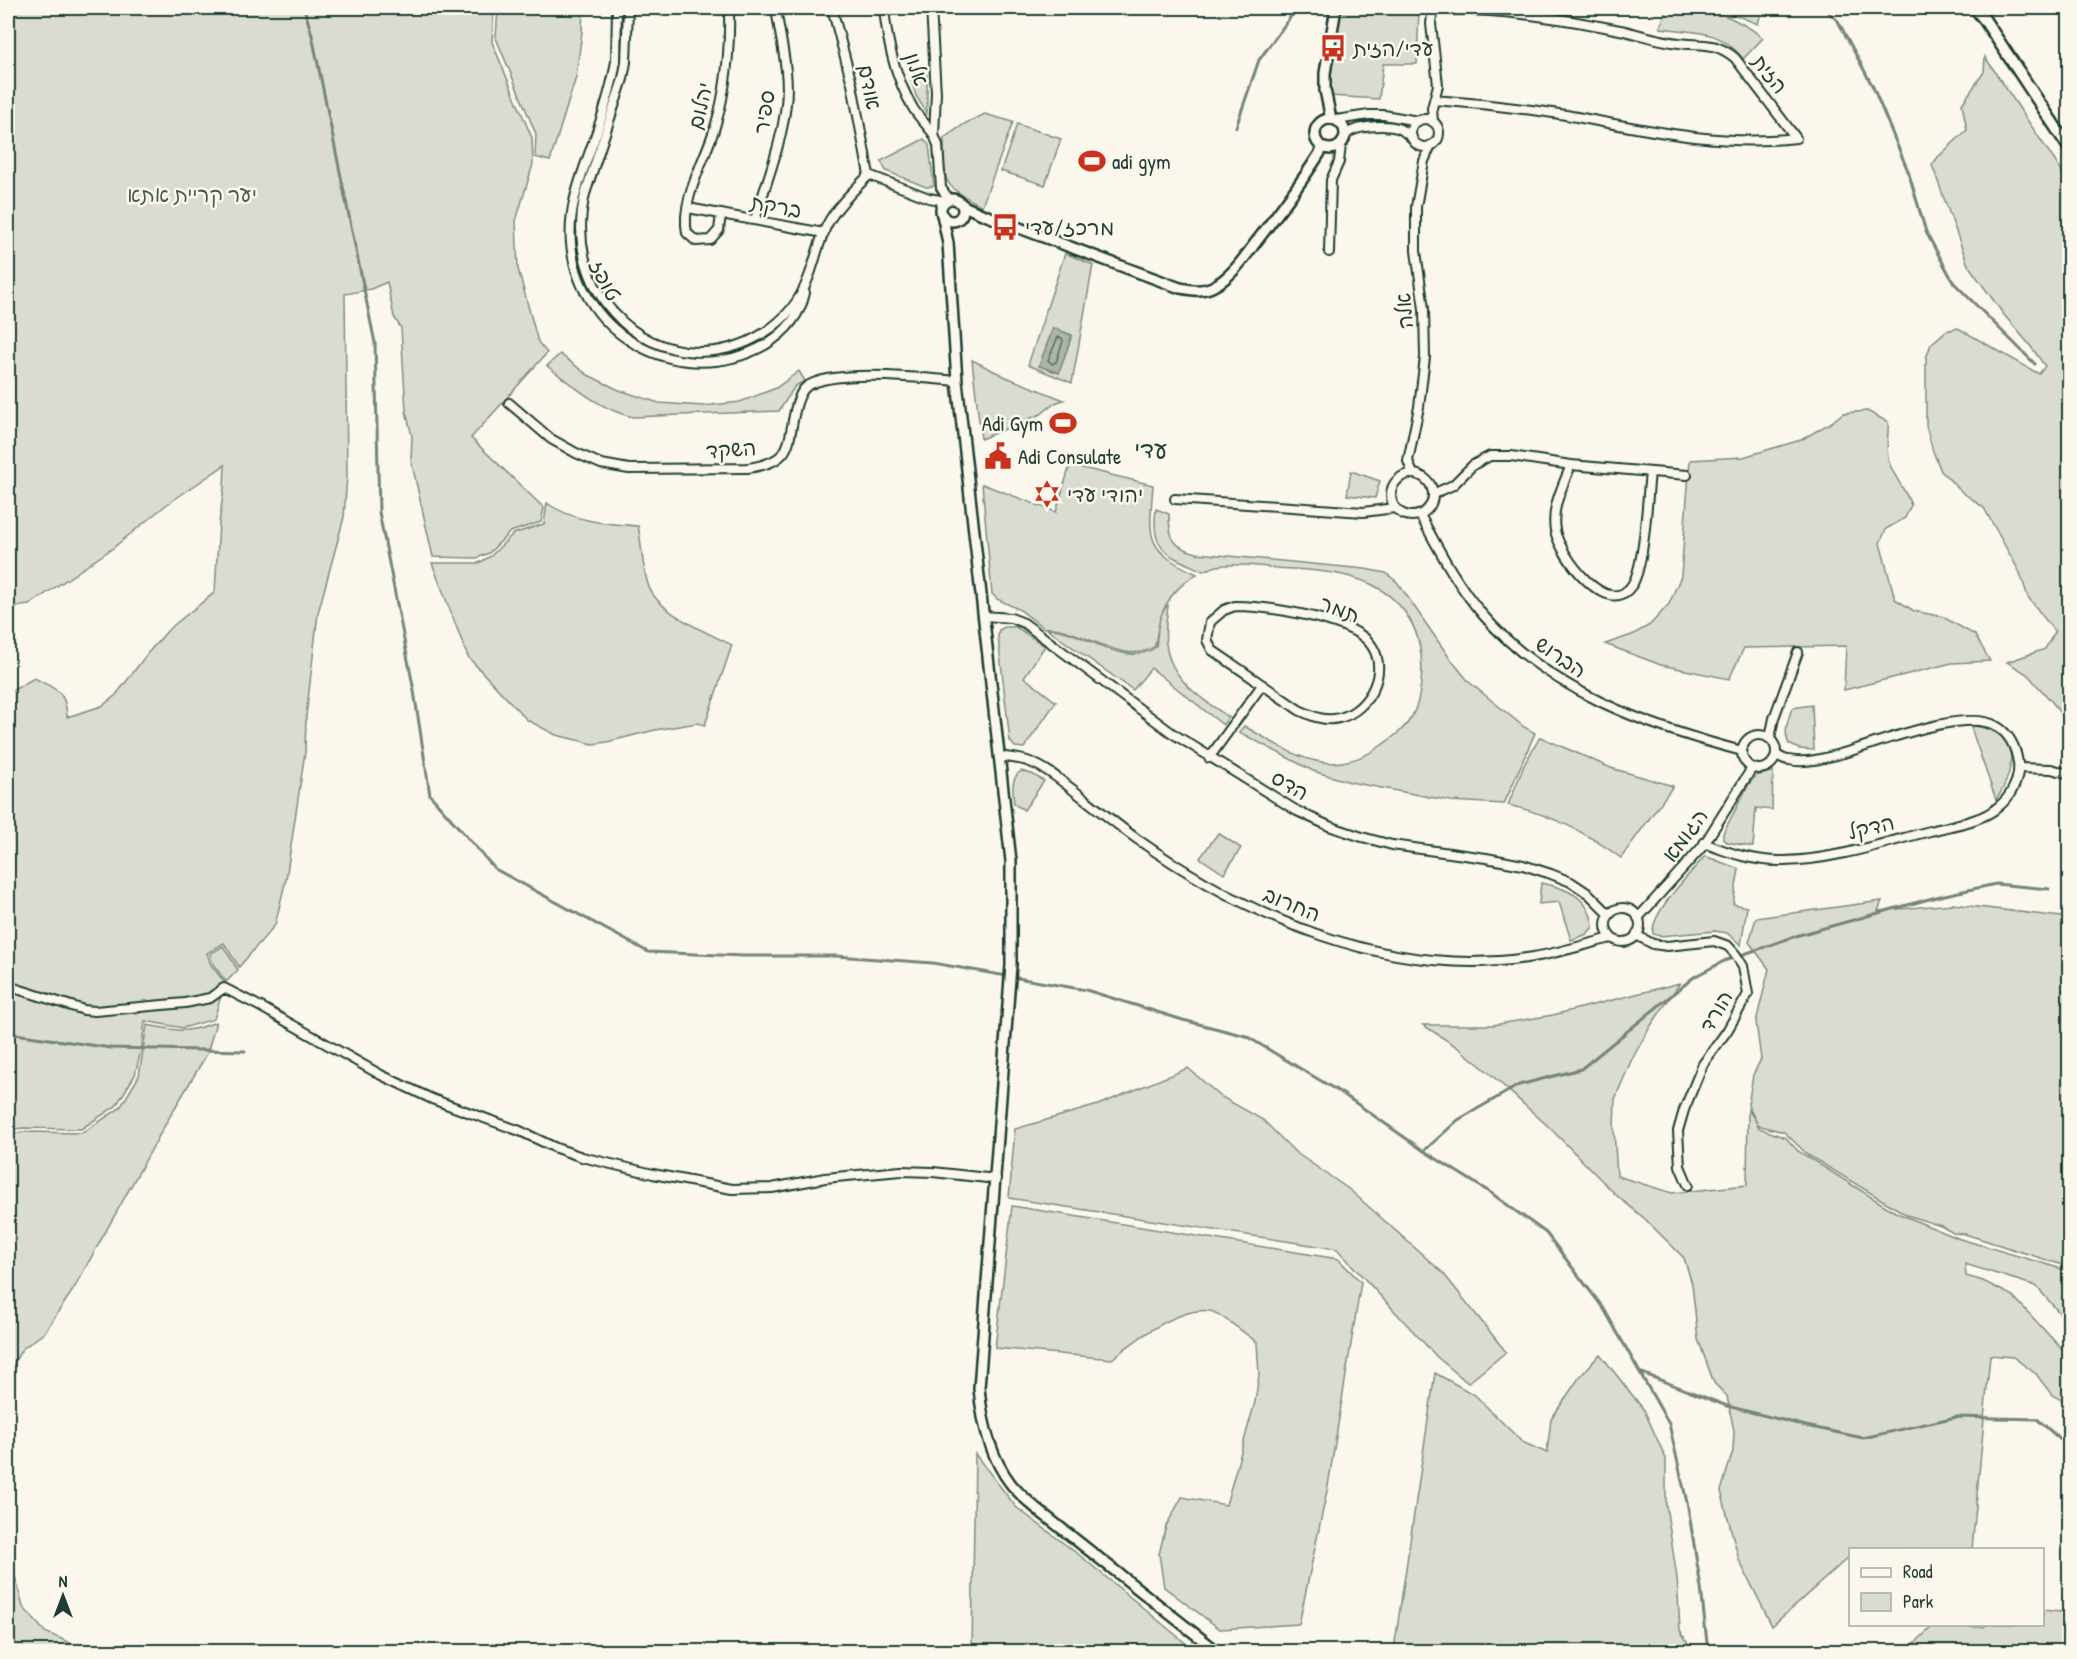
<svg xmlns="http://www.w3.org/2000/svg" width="2077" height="1659" viewBox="0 0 2077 1659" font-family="'Patrick Hand','Playpen Sans Hebrew',sans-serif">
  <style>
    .green { fill: #dbdcd1; stroke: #7d8c82; stroke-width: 1.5 }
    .water { fill: #adb4aa; stroke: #74847b; stroke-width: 1.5 }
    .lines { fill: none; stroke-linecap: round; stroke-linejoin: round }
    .shore { stroke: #586d63; stroke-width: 1.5 }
    .stream { stroke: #74847b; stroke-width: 3 }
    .minor-casing { stroke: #1f3d34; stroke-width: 12 }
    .tertiary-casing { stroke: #1f3d34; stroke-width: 14 }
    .secondary-casing { stroke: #1f3d34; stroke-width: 15 }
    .minor { stroke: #fbf7ec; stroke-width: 8 }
    .tertiary { stroke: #fbf7ec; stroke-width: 9 }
    .secondary { stroke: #fbf7ec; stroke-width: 10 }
    .labels { text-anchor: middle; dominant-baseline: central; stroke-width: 5; stroke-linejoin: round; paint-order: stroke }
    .poi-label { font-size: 21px; fill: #1f3d34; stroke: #fbf7ec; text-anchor: start }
    .street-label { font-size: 21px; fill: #1f3d34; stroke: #fbf7ec }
    .park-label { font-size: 21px; fill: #455d53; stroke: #fbf7ec }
    .quarter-label { font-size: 24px; fill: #1f3d34; stroke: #fbf7ec }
  </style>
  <rect width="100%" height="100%" fill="#fbf7ec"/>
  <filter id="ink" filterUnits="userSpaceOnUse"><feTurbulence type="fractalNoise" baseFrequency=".0167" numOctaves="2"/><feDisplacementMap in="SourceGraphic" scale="12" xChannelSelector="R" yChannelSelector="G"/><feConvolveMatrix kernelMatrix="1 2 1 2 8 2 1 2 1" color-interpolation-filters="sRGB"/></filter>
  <g filter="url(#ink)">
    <g class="green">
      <path d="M8,8H494L492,42L532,138L533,164L516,221L518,269L538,342L547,353L471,438L544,508L541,522L510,532L489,553L477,558L433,557L411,460L412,436L406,411L401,328L394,317L387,282L371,289L345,294L347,475L344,517L318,613L306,717L305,752L286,879L275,925L239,967L224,943L207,953L211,965L225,983L214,1019L183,1028L145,1021L142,1046L135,1075L116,1106L81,1129L23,1128L8,1130V693L34,678C55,689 66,690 67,717L102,706L116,695L147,654L169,629L215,592L219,523L224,488L225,465L166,505L113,548L29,605L8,608Z"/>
      <path d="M498,8H583L582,32L576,77L550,161L535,157L536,134L496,38Z"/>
      <path d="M1341,8H1419L1417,64H1383L1379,99L1330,96C1331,66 1332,36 1341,8Z"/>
      <path d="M1667,8C1677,7 1686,7 1696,8C1717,9 1748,25 1763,38L1743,59C1720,28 1695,33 1660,28Z"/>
      <path d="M1717,8H1761L1762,9L1758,24Z"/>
      <path d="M1985,57L2069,182V726L2053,703L2027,674L2007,662L2045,649L2055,632L2028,597L2020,573L1984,508L1962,492L1941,471L1933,451L1926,426V358L1931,344L1946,331L1958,328L2039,374L2045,366L2029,344L2004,315L1968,265L1932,165L1938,157L1967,130L1962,104L1984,72Z"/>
      <path d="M927,75V113L916,96L911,80Z"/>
      <path d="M985,114L1013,122L982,206C939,183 945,184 944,138L966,123Z"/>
      <path d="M1017,124L1061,139L1045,185L1001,171Z"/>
      <path d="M924,139L929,145L934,186L926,187L886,171L881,161Z"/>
      <path d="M1065,253L1093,265L1072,383L1028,365Z"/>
      <path d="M560,354L588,375L619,390L659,403L703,406L740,402L776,388L799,371L805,381L795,386L779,411L633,417C600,410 574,386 547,366Z"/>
      <path d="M972,360L1006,377L1064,400L1055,403L1041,414L981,439Z"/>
      <path d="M1867,411L1888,422C1889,434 1885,451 1889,462C1894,477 1905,489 1911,505L1905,518L1886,529L1880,543L1895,599L1914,611L1943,617L1975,635L1990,661L1952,663L1844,690L1846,646L1744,648L1729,679L1661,665L1605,644L1632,635L1650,625L1669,604L1681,576L1690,460L1743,457L1801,440L1832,422L1843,413Z"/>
      <path d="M1070,465L1153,485C1149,538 1144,550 1197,574C1166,593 1160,612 1155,646C1124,669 1077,624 1044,628L1020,610L997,599L992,594L982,484L1056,512Z"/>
      <path d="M1351,471L1380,481L1375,498L1347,495Z"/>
      <path d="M547,503C574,522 607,524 638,526C642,545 642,569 649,587C659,613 708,633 732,645L705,725L697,723L655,730L607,742L593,744L556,735L527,720L468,657L432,563H479L491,556L513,534L544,524Z"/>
      <path d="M1156,509L1169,514C1169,538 1172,547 1197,553L1365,569L1386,573L1398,583L1449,657L1469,682L1524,727L1535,733L1504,804L1451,801L1350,782L1313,771L1239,732L1244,726C1268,739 1295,759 1322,762C1344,765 1364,758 1382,745C1393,737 1404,730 1411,718C1417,708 1420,694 1421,683C1425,645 1414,611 1380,589C1354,573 1321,571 1292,569C1270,568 1246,563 1224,565C1217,565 1209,569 1203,571C1168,555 1150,552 1156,509Z"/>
      <path d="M1168,605C1167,618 1164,631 1166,643C1169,678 1202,700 1229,717L1223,725L1151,668L1133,690L1047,629C1080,627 1124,671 1156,647C1158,633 1157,615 1168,605Z"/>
      <path d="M1005,627H1016L1045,646L1024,677L1056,702L1024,748L1015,747L1010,741L998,637L999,630Z"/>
      <path d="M1812,705L1814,750L1799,749L1789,744C1783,731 1788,721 1792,708Z"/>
      <path d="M1970,725C1980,727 1990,728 1998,734C2021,750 2008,782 1996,800Z"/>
      <path d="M1540,737L1611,768L1673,786L1621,858C1584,831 1552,815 1508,805L1525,763Z"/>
      <path d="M1021,771L1032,774L1044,781L1024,810L1014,804C1013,791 1010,779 1021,771Z"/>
      <path d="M1773,771L1772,810L1756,808L1753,847L1727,842L1723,839V833L1749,784L1756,776Z"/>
      <path d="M1218,833L1241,848L1224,874L1200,858Z"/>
      <path d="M1705,856L1739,869L1733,904L1747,907L1741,945L1727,933L1715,931L1660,936L1653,934C1650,913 1691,873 1705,856Z"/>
      <path d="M1541,883C1567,888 1590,897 1593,927L1587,934L1571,940L1559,902L1539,904Z"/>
      <path d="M1882,901L1878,911L1953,904L2069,918V1267L1965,1234L1953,1233L1941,1226L1907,1215L1808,1155L1784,1132L1757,1125L1759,1128L1786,1138L1798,1151L1895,1212L1921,1223L1960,1239L2069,1271V1324L2036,1286L1965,1264L1966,1276L1983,1281L2013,1296L2069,1357V1404L2052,1395L2036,1374L2013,1357L1990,1355L1972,1549L1850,1550V1556L1772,1626L1739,1560L1721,1491L1733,1451L1734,1431L1727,1396L1714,1383L1698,1339L1692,1284L1684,1258L1645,1219L1616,1195L1550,1128L1487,1071L1457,1047L1423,1025H1493L1553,1015L1680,983L1650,1027L1631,1061L1615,1099L1614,1129L1617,1176L1672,1193L1747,1185L1748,1109L1757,1123L1748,1105L1753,1075L1761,1059L1756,1022L1769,969L1749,942L1756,918Z"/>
      <path d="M223,946L238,970L226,982L213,964L210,954Z"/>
      <path d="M216,1022L207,1054L173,1111L73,1290L44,1333L22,1349L8,1373V1134L26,1132L82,1133L120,1108L139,1076L147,1025C179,1031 185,1034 216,1022Z"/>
      <path d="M1188,1068L1220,1096L1263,1120L1295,1152L1350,1190L1443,1273L1506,1352L1468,1383L1437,1357L1337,1249L1009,1198L1015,1129L1098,1105Z"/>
      <path d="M1012,1206L1338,1259L1361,1282L1328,1486L1299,1624L1220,1629L1164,1587L1159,1554L1166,1526L1182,1497L1226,1505L1255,1402L1259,1375L1257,1342C1248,1336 1219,1312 1210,1311C1179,1306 1135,1340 1112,1359L995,1348Z"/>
      <path d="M1600,1354L1644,1410L1666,1459V1505L1677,1578L1680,1630L1691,1648L1688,1652H1398L1394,1649L1435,1373L1475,1395L1522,1442L1547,1453L1551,1419L1579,1378Z"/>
      <path d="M975,1454L1016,1507L1083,1558L1195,1651H972Z"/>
      <path d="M8,1554L11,1561L23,1607L45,1632L75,1645L76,1651H8Z"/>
      <path d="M2043,1610L2069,1613V1651H1906L1932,1627V1625H1966V1627H1983L1988,1624H2042Z"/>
    </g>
    <path class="water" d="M1053,328L1072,335L1059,373L1039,366Z"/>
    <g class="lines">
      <path class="shore" d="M1058,337L1062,338L1063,341L1056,362L1052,364L1048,360Z"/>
      <g class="stream">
        <path d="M304,8L312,35L375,343L379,512L414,691L430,795L495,869L648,952L743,956H836L933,963L1086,990L1183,1020L1246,1036L1343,1094L1424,1151L1491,1193L1546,1233L1604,1309L1669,1424L1688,1507L1701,1588L1708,1652"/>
        <path d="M1824,8L1838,21L1873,87L1908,171L1926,232L1954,283L2035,364"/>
        <path d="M1236,127L1259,60L1297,8"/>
        <path d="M8,1033L111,1048L245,1051"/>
        <path d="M1424,1151L1458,1120L1519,1085L1581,1069L1694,977L1724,961L1799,935L1940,896L1996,884L2049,889"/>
        <path d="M1642,1373L1727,1406L1806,1426L1863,1438L1956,1417L2037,1419L2070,1448"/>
      </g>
      <defs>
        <g id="minor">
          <path d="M617,8L616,61L613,77C607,102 599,127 590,151C579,182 568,210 571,244C580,338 683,391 765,345C785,333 800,316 805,293"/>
          <path d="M628,8L626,62L623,79L585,194C575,237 584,280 614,313C635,337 665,351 698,352C745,352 791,325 808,279C815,262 818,244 826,227C834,209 855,189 869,175"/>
          <path d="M832,8L852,84L869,175"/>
          <path d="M884,8C887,41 896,79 913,108C919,118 928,126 934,135"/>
          <path d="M931,8L936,93L934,135L938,145L941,188L949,199"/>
          <circle cx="1425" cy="133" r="14"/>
          <path d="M1336,120L1369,115H1384L1418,121"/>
          <path d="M1433,122L1432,108L1438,85L1431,24L1432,15L1436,10C1499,8 1559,18 1620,30C1639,34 1659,41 1679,43C1702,46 1715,41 1735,58L1796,138C1718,147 1642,129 1566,115C1522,108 1478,103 1434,100"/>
          <path d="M1345,137C1351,125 1387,124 1400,129C1404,131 1408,135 1412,138"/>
          <path d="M869,175L929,198L945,201"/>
          <path d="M688,208L824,233"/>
          <path d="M721,214L719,230L710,240L696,241L687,233C680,200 706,158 715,127C727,88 730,47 729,8"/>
          <path d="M755,220C766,183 782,143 786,104C790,72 780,39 776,8"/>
          <path d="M1329,252L1331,180L1339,162L1341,145"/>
          <path d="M509,403L551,439L576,453L601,464L629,469L748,468C797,461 786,441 797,403C799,397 801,391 806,387C832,368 923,378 957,381"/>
          <path d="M1571,465C1563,486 1551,507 1555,530C1559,554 1608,621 1632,585C1645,565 1647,498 1650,472"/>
          <path d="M1413,474L1408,461L1419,407L1425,357L1424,309L1416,251V207L1424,161L1431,145"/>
          <circle cx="1412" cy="495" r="21"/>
          <path d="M1433,494L1453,485L1473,465L1490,456H1511L1571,465L1687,475"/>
          <path d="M1175,499L1363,512L1395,508"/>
          <path d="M1420,515C1439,550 1457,585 1483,615C1550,692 1647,726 1742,751"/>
          <path d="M1235,606C1266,606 1346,618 1368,641C1392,667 1370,711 1339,718C1325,722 1312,716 1299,710L1212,650L1207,640L1210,622L1224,610Z"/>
          <path d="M984,616L1011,618L1024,623L1172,733L1297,811L1329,826L1362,837L1392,845L1486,858L1523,865L1551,874L1571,882L1589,894L1609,914"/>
          <circle cx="1759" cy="752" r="17"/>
          <path d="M1770,738L1774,718L1798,652"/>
          <path d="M999,756C1010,758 1020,758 1030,762C1046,768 1059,779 1072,789C1094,806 1115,823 1137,839C1249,918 1387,978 1527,958C1556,954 1583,945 1611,938"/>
          <path d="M1209,758L1262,685"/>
          <path d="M2019,768L2051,769L2070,774"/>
          <path d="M1704,843C1729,853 1756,862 1784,861C1833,860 1883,843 1930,831C1952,825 1981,822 1998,807C2011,797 2020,779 2018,763C2016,748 2010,734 1996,726C1966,708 1881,742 1847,752C1829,757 1808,764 1789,760C1785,760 1780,757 1777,755"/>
          <circle cx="1623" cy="925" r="17"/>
          <path d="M1638,918L1703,846L1752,768"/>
          <path d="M1636,935L1653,944L1667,946L1714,941L1728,946L1736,955L1743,966L1748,994L1727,1031L1703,1064L1684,1110L1678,1131L1680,1166L1688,1185"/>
          <path d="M8,986L84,1010L95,1011L185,1003L210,998L224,988L261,1007L381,1075L432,1099L520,1131L556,1148L582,1157L653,1174L732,1189L772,1188L825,1178L901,1171L933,1172L996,1179"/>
        </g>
        <g id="tertiary">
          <circle cx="1330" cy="134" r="15"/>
          <path d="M1331,119L1325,90V73L1336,8"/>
          <circle cx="952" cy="210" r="11"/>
          <path d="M960,203L966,207L982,214L1180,288C1191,290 1201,292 1212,287C1231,278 1244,258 1256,242C1280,211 1303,181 1323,148"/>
          <path d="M942,214L948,243L957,381L1011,861V965L979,1388C982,1422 990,1457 1011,1484C1019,1494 1029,1502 1038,1510L1218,1652"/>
        </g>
        <path id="secondary" d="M1975,8L1984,19L2070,149"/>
      </defs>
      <use href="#minor" class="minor-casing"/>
      <use href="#tertiary" class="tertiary-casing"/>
      <use href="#secondary" class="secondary-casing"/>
      <use href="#minor" class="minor"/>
      <use href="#tertiary" class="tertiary"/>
      <use href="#secondary" class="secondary"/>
    </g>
  </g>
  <defs>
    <symbol id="bus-bare" viewBox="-9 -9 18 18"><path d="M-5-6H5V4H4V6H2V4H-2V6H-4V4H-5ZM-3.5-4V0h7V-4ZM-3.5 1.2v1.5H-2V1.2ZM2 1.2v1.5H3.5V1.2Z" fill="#c8321e" stroke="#fbf7ec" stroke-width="2.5" paint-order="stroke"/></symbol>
    <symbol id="stadium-bare" viewBox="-9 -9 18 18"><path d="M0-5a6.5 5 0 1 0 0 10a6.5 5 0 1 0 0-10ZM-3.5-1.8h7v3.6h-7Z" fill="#c8321e" stroke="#fbf7ec" stroke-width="2.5" paint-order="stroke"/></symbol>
    <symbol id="civic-bare" viewBox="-9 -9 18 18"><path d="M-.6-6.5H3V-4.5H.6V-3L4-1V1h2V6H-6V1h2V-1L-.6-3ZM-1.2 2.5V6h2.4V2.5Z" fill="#c8321e" stroke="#fbf7ec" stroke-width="2.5" paint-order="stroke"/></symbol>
    <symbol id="synagogue-bare" viewBox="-9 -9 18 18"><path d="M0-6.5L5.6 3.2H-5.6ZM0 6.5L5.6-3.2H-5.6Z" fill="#c8321e" stroke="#fbf7ec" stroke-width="2.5" paint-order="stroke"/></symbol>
  </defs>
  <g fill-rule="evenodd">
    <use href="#bus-bare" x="1314" y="29" width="38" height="38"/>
    <use href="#stadium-bare" x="1073" y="142" width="38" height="38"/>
    <use href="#bus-bare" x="986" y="208" width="38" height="38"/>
    <use href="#stadium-bare" x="1044" y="404" width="38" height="38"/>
    <use href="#civic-bare" x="979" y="437" width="38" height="38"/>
    <use href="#synagogue-bare" x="1028" y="475" width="38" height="38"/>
  </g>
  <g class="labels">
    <g class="poi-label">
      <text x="1353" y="48">עדי/הזית</text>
      <text x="1112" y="161">adi gym</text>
      <text x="1025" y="227">מרכז/עדי</text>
      <text x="1043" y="423" text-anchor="end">Adi Gym</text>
      <text x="1018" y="456">Adi Consulate</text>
      <text x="1067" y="494">יהודי עדי</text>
    </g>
    <g class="street-label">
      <text transform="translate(917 69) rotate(71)">אלון</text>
      <text transform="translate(1770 74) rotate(52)">הזית</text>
      <text transform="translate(870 87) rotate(78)">אודם</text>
      <text transform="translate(700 106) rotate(-77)">יהלום</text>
      <text transform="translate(764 112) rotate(-81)">ספיר</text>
      <text transform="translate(776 206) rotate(10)">ברקת</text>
      <text transform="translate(605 280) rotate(62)">טופז</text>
      <text transform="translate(1404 311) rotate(-95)">אלה</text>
      <text transform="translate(731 449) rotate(-4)">השקד</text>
      <text transform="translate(1340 609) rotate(20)">תמר</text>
      <text transform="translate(1561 657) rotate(34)">הברוש</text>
      <text transform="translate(1290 785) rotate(30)">הדס</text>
      <text transform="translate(1871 827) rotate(-13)">הדקל</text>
      <text transform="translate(1685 835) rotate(-53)">הגומא</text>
      <text transform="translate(1292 904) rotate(22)">החרוב</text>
      <text transform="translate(1716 1011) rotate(-60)">הורד</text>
    </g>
    <g class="park-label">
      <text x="192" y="194">יער קריית אתא</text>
    </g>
    <g class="quarter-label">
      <text x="1151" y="449">עדי</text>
    </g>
  </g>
  <rect width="2077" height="1659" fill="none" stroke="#fbf7ec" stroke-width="30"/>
  <rect x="15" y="15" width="2047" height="1629" fill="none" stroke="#1f3d34" stroke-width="2" filter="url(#ink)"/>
  <rect x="1849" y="1548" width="195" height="78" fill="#fbf7ec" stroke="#a3ada2" stroke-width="1.5"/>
  <rect x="1861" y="1568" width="30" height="9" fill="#fbf7ec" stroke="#a3ada2" stroke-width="1.5"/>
  <text x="1903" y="1578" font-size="18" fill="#1f3d34">Road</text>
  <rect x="1861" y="1593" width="30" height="18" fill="#dbdcd1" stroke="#a3ada2" stroke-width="1.5"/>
  <text x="1903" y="1608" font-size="18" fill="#1f3d34">Park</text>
  <g transform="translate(63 1596)" stroke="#fbf7ec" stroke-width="4.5" paint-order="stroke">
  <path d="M0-4.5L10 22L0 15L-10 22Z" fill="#1f3d34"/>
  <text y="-9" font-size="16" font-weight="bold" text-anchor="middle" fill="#1f3d34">N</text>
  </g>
</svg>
